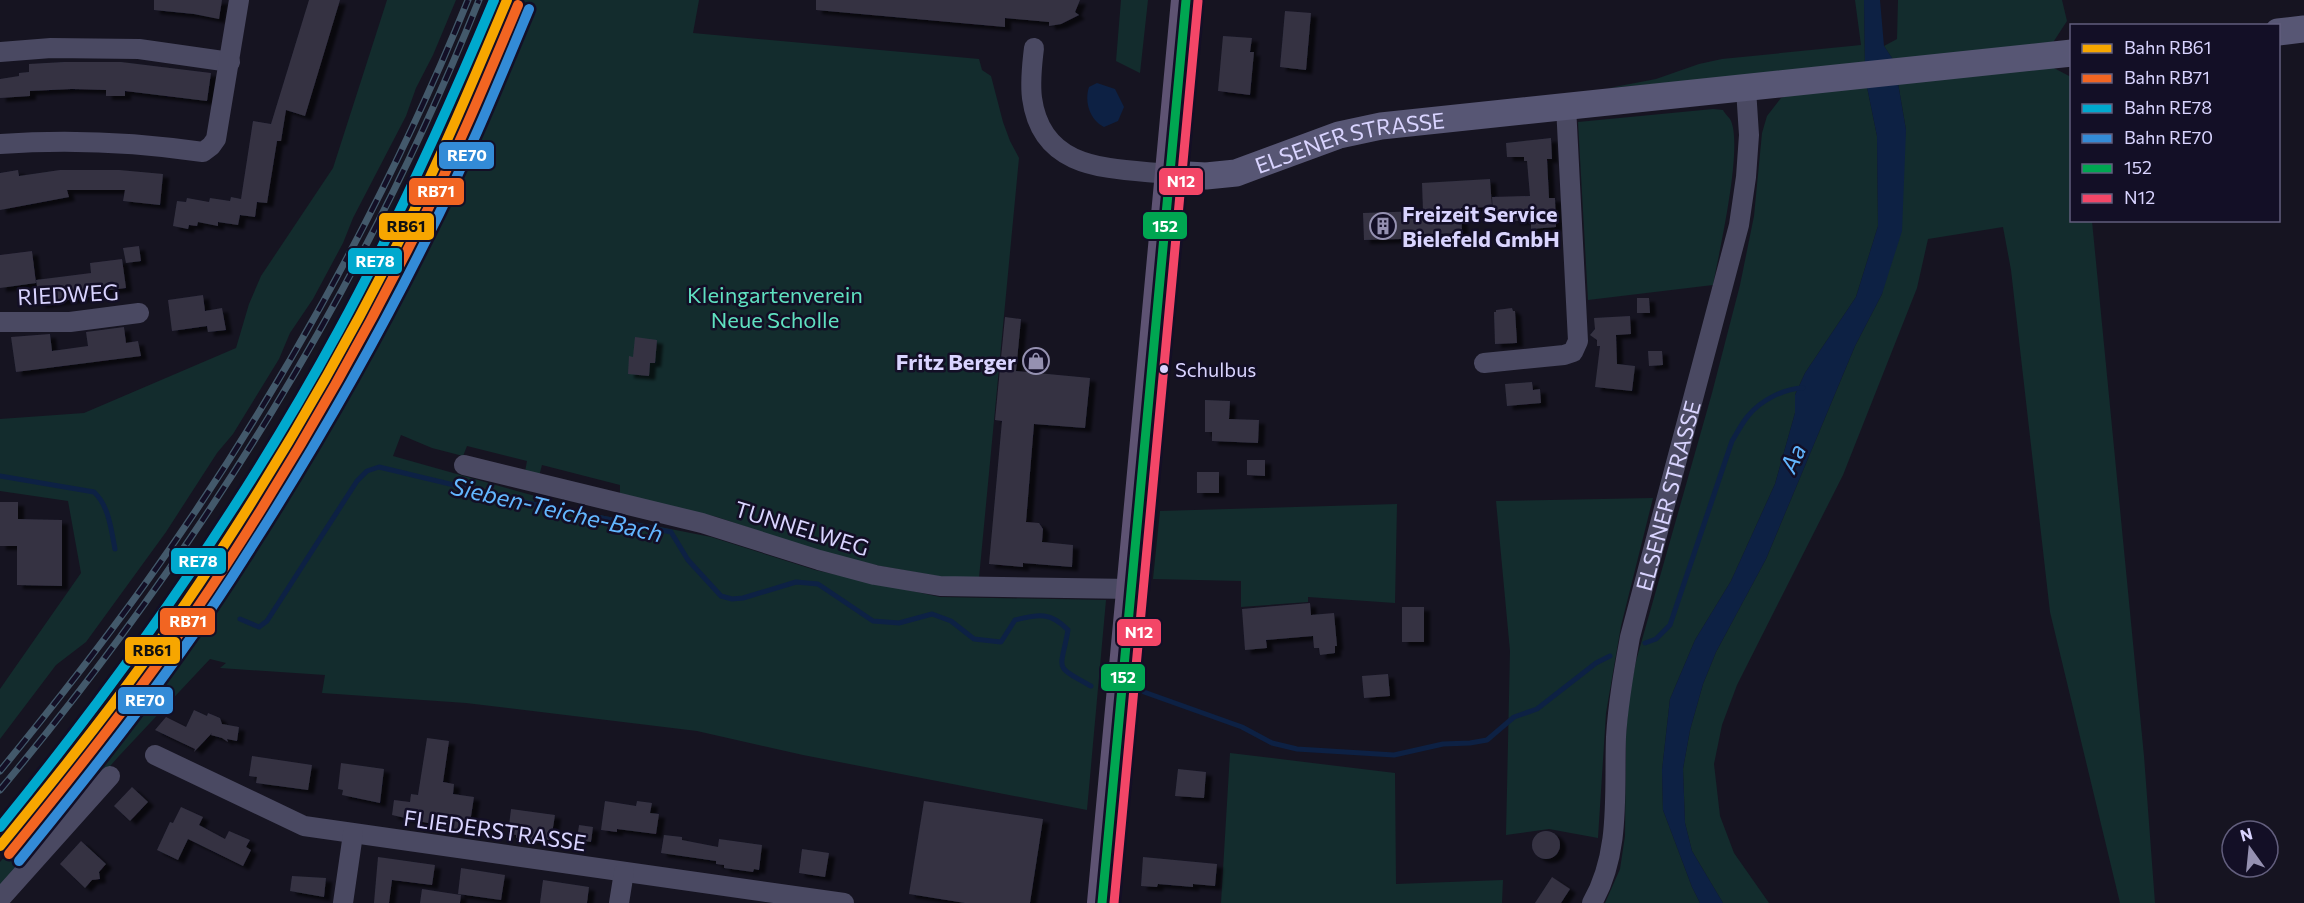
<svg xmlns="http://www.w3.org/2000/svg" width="2304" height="903" viewBox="0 0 2304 903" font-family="Commissioner,sans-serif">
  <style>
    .green { fill: #132c2d }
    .water { fill: #0d2144 }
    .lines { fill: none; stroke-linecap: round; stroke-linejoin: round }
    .stream { stroke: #0d2144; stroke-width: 5 }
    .building { fill: #343243; filter: url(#shadow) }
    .minor { stroke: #4a4962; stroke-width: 20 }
    .secondary { stroke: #575674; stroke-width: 27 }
    .primary { stroke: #5e5373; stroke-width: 30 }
    .rail-casing { stroke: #43596b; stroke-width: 7 }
    .rail { stroke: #130f26; stroke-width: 4.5; stroke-dasharray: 14; stroke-linecap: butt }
    .bus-1-casing { stroke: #130f26; stroke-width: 14 }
    .bus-2-casing { stroke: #130f26; stroke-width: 14 }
    .bus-1 { stroke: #00a651; stroke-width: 9 }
    .bus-2 { stroke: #f34667; stroke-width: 9 }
    .rail-1-casing { stroke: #130f26; stroke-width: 15 }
    .rail-2-casing { stroke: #130f26; stroke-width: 15 }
    .rail-3-casing { stroke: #130f26; stroke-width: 15 }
    .rail-4-casing { stroke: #130f26; stroke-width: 15 }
    .rail-1 { stroke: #f7a600; stroke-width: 10 }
    .rail-2 { stroke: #f26522; stroke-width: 10 }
    .rail-3 { stroke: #00a9ce; stroke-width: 10 }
    .rail-4 { stroke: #338bd7; stroke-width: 10 }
    .bus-dot { fill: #d9d4ff; stroke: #130f26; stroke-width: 2 }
    .labels { text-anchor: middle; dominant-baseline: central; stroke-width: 5; stroke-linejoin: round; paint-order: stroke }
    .bus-label { font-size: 20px; fill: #d9d4ff; stroke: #130f26; text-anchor: start }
    .street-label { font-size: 22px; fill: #d9d4ff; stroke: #130f26 }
    .poi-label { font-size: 22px; font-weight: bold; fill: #d9d4ff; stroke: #130f26; text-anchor: start }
    .park-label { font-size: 22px; fill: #5fe0c0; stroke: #130f26 }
    .water-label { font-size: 24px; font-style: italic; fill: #62b6ff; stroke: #130f26 }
    .line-badge { stroke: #130f26; stroke-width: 2 }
    .badge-label { font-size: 16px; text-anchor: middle; font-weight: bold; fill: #fff }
    .pale-badge-label { font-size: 16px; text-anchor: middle; font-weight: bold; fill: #111 }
  </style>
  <defs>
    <filter id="shadow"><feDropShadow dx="6" dy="4" stdDeviation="1.5" flood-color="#0009"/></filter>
  </defs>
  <rect width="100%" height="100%" fill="#161421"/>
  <g class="green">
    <path d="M387,0H456L433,55L416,88L406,116L353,218L343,243L313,299L290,333L279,359L233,434L217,453L166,532L86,642L56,665L0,739V689L81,573L68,501L0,491V419L84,413L236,348L249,304L261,276L333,168Z"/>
    <path d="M517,0H699L693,33L979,59L982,70L991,76L1003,122L1010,141L1019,158L979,578L943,577L880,566L821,552L717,517L620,494V485L542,465L539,476L525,472L527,461L467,446L463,456L432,448L401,435L393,456L535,496L534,502L711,537L815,570L940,597L1106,600L1087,810L803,755L697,731L466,703L322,693L325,675L220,668L226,663L210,659L119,756L0,891V862L13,847L34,830L54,798L94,746L113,729L122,718L133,695L172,641L191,621L212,590L221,568L251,522L270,501L285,467L346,365L434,198L473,111Z"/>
    <path d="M1121,0H1148L1140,73L1116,61Z"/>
    <path d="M1855,0H1864L1865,65L1609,88L1656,79L1699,64L1722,59L1861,45Z"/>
    <path d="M1898,0H2062L2067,21L2052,44L1894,61L1884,46L1897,39Z"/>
    <path d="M2052,67L2071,77L2072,220L2092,221L2144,756L2155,903H2120L2050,612L2011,270L2003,227L1928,239L1917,288L1843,475L1737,685L1722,725L1714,764L1720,816L1734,853L1769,903H1723L1692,851L1685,823L1683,769L1690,730L1703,684L1716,652L1766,559L1855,346L1882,294L1906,130L1898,83Z"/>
    <path d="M1867,87L1877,136L1878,226L1856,297L1805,373L1795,395V413L1775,484L1731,581L1695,640L1670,699L1662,770L1663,810L1692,887L1700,903H1605L1620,869L1625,836L1626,735L1629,696L1636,661L1712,393L1740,285L1754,216L1762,133L1767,116L1781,98L1798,92Z"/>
    <path d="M1713,109L1723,110C1725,114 1730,118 1731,121C1743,149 1719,253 1713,285L1588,300L1578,122Z"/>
    <path d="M1653,498L1621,626L1606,713L1598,838L1549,829L1506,835L1510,651L1496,501Z"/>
    <path d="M1397,504L1395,603L1308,597V602L1241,607V581L1153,579L1160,511Z"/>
    <path d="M1230,753L1395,773L1396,884L1503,880L1502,903H1221Z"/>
  </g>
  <g class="water">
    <path d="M1864,0H1880L1884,46L1894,61L1865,65Z"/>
    <path d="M1097,83L1115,89L1124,107L1118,121L1104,127C1090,120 1084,102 1089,87Z"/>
    <path d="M1898,83L1906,130L1902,231L1882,294L1855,346L1766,559L1716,652L1703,684L1690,730L1683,769L1685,823L1692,851L1723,903H1700L1692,887L1663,810L1662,770L1670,699L1695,640L1731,581L1775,484L1795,413V395L1805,373L1856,297L1878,226L1877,136L1867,87Z"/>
  </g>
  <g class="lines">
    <g class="stream">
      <path d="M0,476L94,492C109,506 111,529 115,549"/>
      <path d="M240,619L259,627L267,621L357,481L367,471L379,467L533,504L671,532L688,560L721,596L732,599L743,598L796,582L818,584L873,621L899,623L932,614L951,621L974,639L1001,642L1015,620C1039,614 1051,612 1068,630C1061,671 1052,665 1091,686"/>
      <path d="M1645,643L1656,639L1670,625L1732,441C1737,433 1742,423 1748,416C1761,400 1783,389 1803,388"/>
      <path d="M1144,692L1242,727L1272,743L1297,749L1394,755L1443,744L1470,743L1487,740L1514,717L1537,709L1596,663L1610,656"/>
    </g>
  </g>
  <g class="building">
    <path d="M154,0H222L219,19L194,14L154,10Z"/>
    <path d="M309,0H340L305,116L286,110L281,141H277L267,203L257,202L255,217L240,215L238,225L218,222V226L198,222L197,226L189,225L188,229L173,226L177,201L186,202L187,198L209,202L210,198L230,201L231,197L241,199L253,121L271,124Z"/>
    <path d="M816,0H1080L1075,12L1079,15L1061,24L1049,26V22L1005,18V27L816,10Z"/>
    <path d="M1285,11L1311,13L1306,70L1280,67Z"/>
    <path d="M1223,36L1252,38L1250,52H1254L1250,95L1218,91Z"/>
    <path d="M64,62H121L211,73L207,101L125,91V96H106V90L72,89L30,91V96L0,98V79L19,76V73L29,72V64Z"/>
    <path d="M1551,138L1552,159H1547L1549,198H1555L1556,227L1531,229V220L1514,221L1513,213L1493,214L1492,197L1530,196L1527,161H1524V157H1507L1506,143Z"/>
    <path d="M18,170L19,176L60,170H119L163,174L160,205L123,201L125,190H67L69,197L0,210V173Z"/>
    <path d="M1490,179L1492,207L1461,208L1462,233L1402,235V239L1364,240L1363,213L1423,211L1422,183Z"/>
    <path d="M139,246L141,261L126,263L123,248Z"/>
    <path d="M32,251L36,283L0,288V255Z"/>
    <path d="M122,259L126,288L93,292L94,296L40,304L36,280L91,273L90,263Z"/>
    <path d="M203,295L205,311L222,308L226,330L208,332L207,326L172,331L168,300Z"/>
    <path d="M1637,298H1649L1650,313H1637Z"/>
    <path d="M1512,308L1513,311H1515L1517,343L1495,344L1494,312H1496V310Z"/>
    <path d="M1630,316L1631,334L1616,335L1617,364L1635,366L1632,391L1595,387L1600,346H1597V340L1590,335L1595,329L1594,318Z"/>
    <path d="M1005,317L1021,319L1016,371L1090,378L1085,428L1034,424L1026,522L1039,523L1043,529L1042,542L1073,545L1072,567L1023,563V567L989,564L1002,421L995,420Z"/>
    <path d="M124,327L126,343L138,341L141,356L16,372L11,337L50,334L52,351L88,346L86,332Z"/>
    <path d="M635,337L657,340L655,363H650L649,376L628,374L629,356L633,357Z"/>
    <path d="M1648,351H1662L1663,365L1649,366Z"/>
    <path d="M1532,382L1533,390L1540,389L1541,403L1507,406L1505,384Z"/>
    <path d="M1205,400L1230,401L1229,419L1259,420L1258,443L1212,441V432H1205Z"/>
    <path d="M1247,460H1265V476L1247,475Z"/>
    <rect x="1197" y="472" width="22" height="21"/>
    <path d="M0,502H18V519L62,520V586L17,585V546H0Z"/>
    <path d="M1310,603L1311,615L1334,613L1337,646H1335V653L1320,655L1319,648H1314L1313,636L1266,640L1267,648L1245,650L1242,609Z"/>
    <rect x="1402" y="607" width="22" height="35"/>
    <path d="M1388,674L1390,696L1364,698L1362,676Z"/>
    <path d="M194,710L207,716L208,713L220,718L222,724L239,727L237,741L227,739L228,742L222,738L211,735L212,733L194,752L195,749L155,730L166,717L186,727Z"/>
    <path d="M427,738L449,741L443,782L454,784L453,794L474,797L469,829L462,828V831L432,826V824L392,815L394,800L410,802L411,794L418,795Z"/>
    <path d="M252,756L312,765L308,790L256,783L257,777L249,776Z"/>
    <path d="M341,763L384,769L380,803L342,795L343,790L338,789Z"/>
    <path d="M1178,769L1206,772L1204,798L1175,796Z"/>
    <path d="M132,787L148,802L130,821L114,806Z"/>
    <path d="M605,801L636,806L637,801L652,803L650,813L659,814L656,834L617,829V832L601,830Z"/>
    <path d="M924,801L1043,819L1030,903H965L909,894Z"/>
    <path d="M181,807L203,817L199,825L225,839L229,831L250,840L246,847L251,850L243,866L188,839L178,860L157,850L170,822L173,823Z"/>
    <path d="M511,809L555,815L551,840L543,839L542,842L516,838V835L508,834Z"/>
    <path d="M579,825L593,827L591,842L577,840Z"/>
    <circle cx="1546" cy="845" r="14"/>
    <path d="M664,835L682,837V840L718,847L719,839L762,845L759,870L754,869L753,872L724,868V865L716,864V861L661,853Z"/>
    <path d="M81,841L106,864L99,872L100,879L92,880L85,888L60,864Z"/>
    <path d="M802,849L829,853L825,877L799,873Z"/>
    <path d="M378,857L435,865L432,885L392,880L389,903H374Z"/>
    <path d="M1143,857L1217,864L1215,886L1193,884V887L1158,884L1157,887L1141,886Z"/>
    <path d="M461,868L505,875L501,900L458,894Z"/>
    <path d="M292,876L326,878L324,897L290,891Z"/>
    <path d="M1552,877L1570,889L1561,903H1535Z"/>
    <path d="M543,880L589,887L587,903H540Z"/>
    <path d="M422,889L461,895L460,903H420Z"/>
  </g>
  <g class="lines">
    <g class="minor">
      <path d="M1034,48C1032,64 1030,82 1032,98C1042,172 1110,168 1169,174"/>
      <path d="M0,52L51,48L139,49L230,62"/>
      <path d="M0,144C69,139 135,142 203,152L211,146L216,139L239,0"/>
      <path d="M0,322H70L139,313"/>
      <path d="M1484,363L1564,355L1573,352L1578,341L1566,106"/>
      <path d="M464,465L702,523L819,560L875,575L940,586L1132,589"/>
      <path d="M155,755L304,826L844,903"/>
      <path d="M0,899L110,776"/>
      <path d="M343,903L353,834"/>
      <path d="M619,903L624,872"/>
      <path id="s1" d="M1592,903C1621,853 1614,793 1616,737C1618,703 1624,670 1630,637L1739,225L1746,177L1749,135L1746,89"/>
    </g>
    <g class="secondary">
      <path d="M2278,32L2304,29"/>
      <path id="s2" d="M1169,174L1206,176L1236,173L1339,135L1381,126L2072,53"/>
    </g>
    <path class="primary" d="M1102,903L1186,0"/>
    <defs>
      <g id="rail">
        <path d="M0,771C50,710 99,648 145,584C272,407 386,202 468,0"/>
        <path d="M0,790C198,553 364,287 479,0"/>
      </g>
    </defs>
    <use href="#rail" class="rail-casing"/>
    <use href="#rail" class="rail"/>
    <defs>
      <path id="bus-1" d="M1102,903L1186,0"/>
      <path id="bus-2" d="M1114,903L1198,1"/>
    </defs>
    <use href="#bus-1" class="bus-1-casing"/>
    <use href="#bus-2" class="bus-2-casing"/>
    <use href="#bus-1" class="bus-1"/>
    <use href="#bus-2" class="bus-2"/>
    <defs>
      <path id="rail-1" d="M0,846C79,750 156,652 223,547C290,444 351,337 406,227C443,153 475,76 507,0"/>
      <path id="rail-2" d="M9,854C88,757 166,659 233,554C300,450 361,343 416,233C454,158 486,81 518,5"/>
      <path id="rail-3" d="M0,827C127,671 243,507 339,330C397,223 447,112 494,0"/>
      <path id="rail-4" d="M19,861C98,764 176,666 243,560C310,456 372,349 427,238C465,164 497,86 529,9"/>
    </defs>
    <use href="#rail-1" class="rail-1-casing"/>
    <use href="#rail-2" class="rail-2-casing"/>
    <use href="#rail-3" class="rail-3-casing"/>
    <use href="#rail-4" class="rail-4-casing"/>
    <use href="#rail-1" class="rail-1"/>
    <use href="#rail-2" class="rail-2"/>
    <use href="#rail-3" class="rail-3"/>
    <use href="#rail-4" class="rail-4"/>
  </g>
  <defs>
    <symbol id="building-ring" viewBox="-11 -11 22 22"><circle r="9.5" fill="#130f26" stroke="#9591b1" stroke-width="1.5"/><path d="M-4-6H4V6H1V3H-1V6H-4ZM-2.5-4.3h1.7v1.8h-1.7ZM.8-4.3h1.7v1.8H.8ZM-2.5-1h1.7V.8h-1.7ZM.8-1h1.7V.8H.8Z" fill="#9591b1"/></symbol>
    <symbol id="shop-ring" viewBox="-11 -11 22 22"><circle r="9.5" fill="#130f26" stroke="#9591b1" stroke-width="1.5"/><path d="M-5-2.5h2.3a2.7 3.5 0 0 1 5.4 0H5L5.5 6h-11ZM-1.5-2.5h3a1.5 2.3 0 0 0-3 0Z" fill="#9591b1"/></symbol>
  </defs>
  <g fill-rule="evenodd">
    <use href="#building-ring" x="1368" y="211" width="30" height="30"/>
    <use href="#shop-ring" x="1021" y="346" width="30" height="30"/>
  </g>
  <circle class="bus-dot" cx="1164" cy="369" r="5"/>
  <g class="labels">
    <g class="bus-label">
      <text x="1175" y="369">Schulbus</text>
    </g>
    <g class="street-label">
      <text stroke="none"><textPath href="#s2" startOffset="186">ELSENER STRASSE</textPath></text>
      <text transform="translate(68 294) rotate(-3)">RIEDWEG</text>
      <text stroke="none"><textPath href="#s1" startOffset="417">ELSENER STRASSE</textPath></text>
      <text transform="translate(802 528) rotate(17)">TUNNELWEG</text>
      <text transform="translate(495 830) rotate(8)">FLIEDERSTRASSE</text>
    </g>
    <g class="poi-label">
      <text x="1402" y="213">Freizeit Service<tspan x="1402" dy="25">Bielefeld GmbH</tspan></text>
      <text x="1016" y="361" text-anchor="end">Fritz Berger</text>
    </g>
    <g class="park-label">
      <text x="775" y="294">Kleingartenverein<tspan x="775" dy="25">Neue Scholle</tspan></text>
    </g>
    <g class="water-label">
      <text transform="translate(1792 458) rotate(-65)">Aa</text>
      <text transform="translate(557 509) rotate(13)">Sieben-Teiche-Bach</text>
    </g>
  </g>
  <g class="line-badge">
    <rect x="438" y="141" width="57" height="29" rx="6" fill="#338bd7"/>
    <rect x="1158" y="167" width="46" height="29" rx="6" fill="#f34667"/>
    <rect x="408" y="177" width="57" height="29" rx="6" fill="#f26522"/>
    <rect x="1142" y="211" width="46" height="29" rx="6" fill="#00a651"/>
    <rect x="378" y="212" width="57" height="29" rx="6" fill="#f7a600"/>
    <rect x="347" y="247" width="56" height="28" rx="6" fill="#00a9ce"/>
    <rect x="170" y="547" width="57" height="28" rx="6" fill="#00a9ce"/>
    <rect x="159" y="607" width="57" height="29" rx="6" fill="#f26522"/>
    <rect x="1116" y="618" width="46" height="29" rx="6" fill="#f34667"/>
    <rect x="124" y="636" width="57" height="29" rx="6" fill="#f7a600"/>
    <rect x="1100" y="663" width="46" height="29" rx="6" fill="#00a651"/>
    <rect x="117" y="686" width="57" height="29" rx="6" fill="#338bd7"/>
  </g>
  <g class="badge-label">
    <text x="467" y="161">RE70</text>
    <text x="1181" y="187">N12</text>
    <text x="436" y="197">RB71</text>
    <text x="1165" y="232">152</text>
    <text x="375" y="267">RE78</text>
    <text x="198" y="567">RE78</text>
    <text x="188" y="627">RB71</text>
    <text x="1139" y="638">N12</text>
    <text x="1123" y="683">152</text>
    <text x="145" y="706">RE70</text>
  </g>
  <g class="pale-badge-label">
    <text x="406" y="232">RB61</text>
    <text x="152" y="656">RB61</text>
  </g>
  <rect x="2070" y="24" width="210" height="198" fill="#130f26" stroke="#625e7d" stroke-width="1.5"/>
  <rect x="2082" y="44" width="30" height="9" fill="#f7a600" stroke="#625e7d" stroke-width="1.5"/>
  <text x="2124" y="54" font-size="18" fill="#d9d4ff">Bahn RB61</text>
  <rect x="2082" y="74" width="30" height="9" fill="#f26522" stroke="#625e7d" stroke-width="1.5"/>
  <text x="2124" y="84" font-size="18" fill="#d9d4ff">Bahn RB71</text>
  <rect x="2082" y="104" width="30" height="9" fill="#00a9ce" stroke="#625e7d" stroke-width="1.5"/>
  <text x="2124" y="114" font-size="18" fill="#d9d4ff">Bahn RE78</text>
  <rect x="2082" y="134" width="30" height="9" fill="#338bd7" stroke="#625e7d" stroke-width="1.5"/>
  <text x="2124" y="144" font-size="18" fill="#d9d4ff">Bahn RE70</text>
  <rect x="2082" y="164" width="30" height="9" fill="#00a651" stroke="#625e7d" stroke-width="1.5"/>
  <text x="2124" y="174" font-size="18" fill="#d9d4ff">152</text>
  <rect x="2082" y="194" width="30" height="9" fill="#f34667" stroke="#625e7d" stroke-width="1.5"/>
  <text x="2124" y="204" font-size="18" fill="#d9d4ff">N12</text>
  <g transform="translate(2250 849) rotate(345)"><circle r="28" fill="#130f26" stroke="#625e7d" stroke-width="1.5"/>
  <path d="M0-4.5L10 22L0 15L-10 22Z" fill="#9591b1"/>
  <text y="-9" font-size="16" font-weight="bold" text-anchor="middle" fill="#d9d4ff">N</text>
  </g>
</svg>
